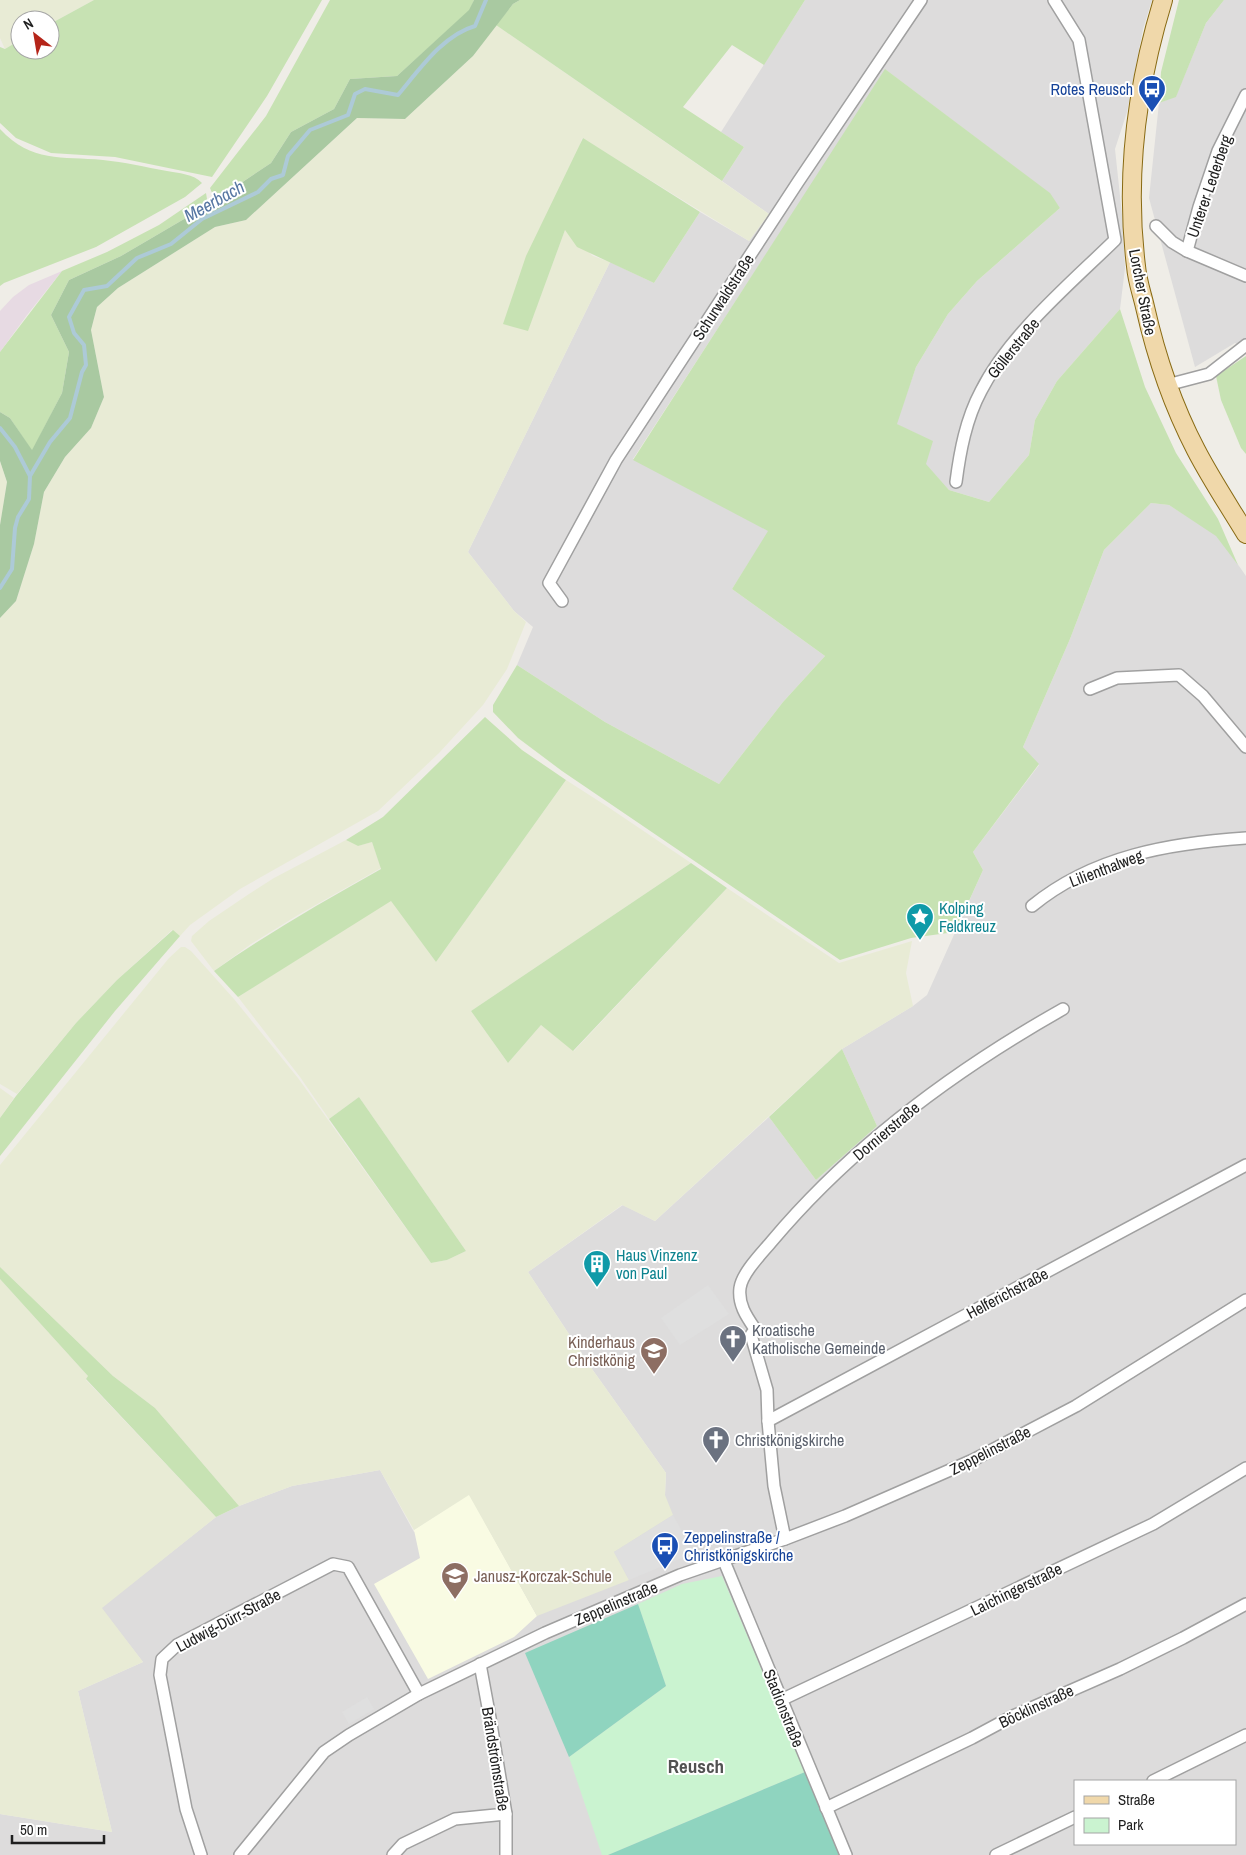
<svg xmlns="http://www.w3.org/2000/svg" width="1246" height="1855" viewBox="0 0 1246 1855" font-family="'Archivo Narrow',sans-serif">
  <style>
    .residential { fill: #dddcdc; fill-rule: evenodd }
    .industrial { fill: #e7dae3 }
    .education { fill: #f9fbe3 }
    .farmland { fill: #e8ebd5 }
    .grass { fill: #c7e2b3 }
    .forest { fill: #a9c9a1 }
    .park { fill: #caf3d0 }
    .pitch { fill: #8fd4bf }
    .parking { fill: #dfdfdf }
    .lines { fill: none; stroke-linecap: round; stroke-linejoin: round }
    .stream { stroke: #adcad7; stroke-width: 4 }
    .street-casing { stroke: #a0a0a0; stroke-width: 14 }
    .primary-casing { stroke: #886a13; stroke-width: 20 }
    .street { stroke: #fff; stroke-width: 11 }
    .primary { stroke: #f0d8aa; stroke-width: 18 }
    .labels { text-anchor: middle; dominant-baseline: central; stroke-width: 4; stroke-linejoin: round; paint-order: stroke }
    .transit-label { font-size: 16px; fill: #164399; stroke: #fff; text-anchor: end }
    .street-label { font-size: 16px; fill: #1f1f1f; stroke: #fff }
    .culture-label { font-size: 16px; fill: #0d838f; stroke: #fff; text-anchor: start }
    .worship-label { font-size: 16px; fill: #5b616d; stroke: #fff; text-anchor: start }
    .education-label { font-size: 16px; fill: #785e54; stroke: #fff; text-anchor: end }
    .water-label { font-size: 18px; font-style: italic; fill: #5777a3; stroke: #fff }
    .quarter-label { font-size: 19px; font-weight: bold; fill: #525252; stroke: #fff }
  </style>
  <rect width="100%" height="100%" fill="#efede7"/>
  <g class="residential">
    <path d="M805,0H1152L1143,29L1127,112L1115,149L1123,224L1125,268L1120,309L1057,381L1035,420L1029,455L989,502L949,490L925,464L932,441L896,424L916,367L948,314L977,281L1060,208L1049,193L886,70L633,459L769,531L732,589L825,656L783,702L719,784L605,722L517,665L533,627L514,611L468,552L610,262L654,283L700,212L749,241L769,214L722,181L744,147L721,132Z"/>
    <path d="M1224,0H1246V349L1235,343L1195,367L1149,198L1159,103L1176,96L1206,23Z"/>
    <path d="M1151,503L1169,505L1218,536L1246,576V1855H0V1814L112,1832L78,1691L143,1662L101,1608L216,1517L239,1506L292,1486L380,1470L414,1532L665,1495L666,1473L592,1369L528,1272L623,1205L655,1221L769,1117L816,1180L877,1126L842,1049L913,1006L927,995L983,870L973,852L1039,765L1023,747L1070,639L1104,550ZM1075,1781H1235V1844H1075Z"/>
  </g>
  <path class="industrial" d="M62,271L27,315L0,352V311L13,297L29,285Z"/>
  <path class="education" d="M469,1494L537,1616L514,1637L428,1679L374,1584L420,1558L414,1530Z"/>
  <g class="farmland">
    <path d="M0,0H94L50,24V20H20V40L5,49L0,38Z"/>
    <path d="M496,25L769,214L749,241L582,138L528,330L565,230L593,256L610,262L468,552L514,611L526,622L507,669L483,705L439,753L378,811L240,889L190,925L180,936L172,930L117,980L76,1023L17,1094L0,1084V618L16,601L34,544L44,492L65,457L91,428L104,397L91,330L97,307L118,288L215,227L246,220L357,118L405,119L473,56Z"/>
    <path d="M0,461L7,482L0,525Z"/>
    <path d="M566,780L608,807L691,863L471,1011L508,1063L541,1025L574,1051L727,888L839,963L912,941L906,973L913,1006L842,1049L655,1221L622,1205L528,1272L592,1369L666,1473L665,1495L673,1515L614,1552L629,1580L537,1616L469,1495L414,1530L380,1470L292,1486L239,1506L155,1408L113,1376L0,1267V1165L169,958L181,947H185L191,951L234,999L298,1078L431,1263L447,1260L466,1251L359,1097L329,1119L300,1077L238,997L391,900L436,962Z"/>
    <path d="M346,840L358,846L372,842L381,868L298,915L251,944L214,971L191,941L192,936L209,921L249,894L274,878Z"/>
    <path d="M0,1088L14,1098L0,1118Z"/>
    <path d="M0,1279L88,1376L86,1380L216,1517L102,1608L143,1662L78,1691L112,1832L0,1814Z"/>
  </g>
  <g class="grass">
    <path d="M94,0H322L267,96L212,177L115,157L51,153L16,138L0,123V47L5,49L20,40V50H50V24Z"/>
    <path d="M330,0H474L470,10L397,76L350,79L334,109L291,132L271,163L215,200L210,188L266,116Z"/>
    <path d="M520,0H805L764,65L732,45L683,107L744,147L722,181L496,25L513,4Z"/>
    <path d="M1179,0H1224L1206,23L1176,97L1159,103L1161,72Z"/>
    <path d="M885,69L1050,193L1060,208L977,281L948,314L916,367L897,424L933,441L926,464L949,490L989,502L1029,455L1035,420L1057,381L1120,309L1145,387L1176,453L1218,519L1238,565L1216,536L1169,505L1151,503L1104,550L1070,639L1023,747L1039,764L973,852L983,870L955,932L911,938L840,960L562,771L518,738L493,712V705L517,665L605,722L719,784L783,702L825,656L732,589L768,531L633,460Z"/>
    <path d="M0,129C32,163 61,156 103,160C124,162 145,167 167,171C178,173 194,174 202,183L185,197L96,247L4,283L0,286Z"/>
    <path d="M583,138L700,212L654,283L577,247L565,230L528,331L503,324L526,256Z"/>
    <path d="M206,193L208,205L121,256L69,280L51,315L69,352L62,393L32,451L10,418L0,412V352L62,271L107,252L159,225Z"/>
    <path d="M1246,356V454L1241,448L1221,400L1216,376Z"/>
    <path d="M485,717L522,750L566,780L436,962L391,901L238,997L214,971C268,933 324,901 381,869L372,842L358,846L346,840L383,817Z"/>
    <path d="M691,863L727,888L573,1051L541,1025L508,1063L471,1011Z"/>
    <path d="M173,930L180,936L115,1011L0,1156V1118L16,1096L76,1023L117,980Z"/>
    <path d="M842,1049L877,1126L816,1180L769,1117Z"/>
    <path d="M359,1097L466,1251L447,1260L431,1263L329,1119Z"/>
    <path d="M0,1267L113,1376L155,1408L239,1506L216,1517L86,1379L88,1376L0,1279Z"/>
  </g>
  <path class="forest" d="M474,0H520L513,4L473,56L405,119L357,118L246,220L215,227L118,288L97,307L91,330L104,397L91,428L65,457L44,492L34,544L16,601L0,618V525L7,482L0,461V412L10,418L32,450L62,393L69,352L51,315L69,280L121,256L208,205L271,163L291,132L334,109L350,79L397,76L469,10Z"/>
  <path class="park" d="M722,1576L805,1772L608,1855H602L569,1757L666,1686L638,1604L682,1584Z"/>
  <g class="pitch">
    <path d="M638,1604L666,1686L569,1757L525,1653Z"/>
    <path d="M805,1772L841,1855H608Z"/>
  </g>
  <g class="parking">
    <path d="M708,1285L729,1314L680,1345L661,1318Z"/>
    <path d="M673,1515L694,1553L629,1580L614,1552Z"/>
    <path d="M367,1697L374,1709L349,1724L342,1712Z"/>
  </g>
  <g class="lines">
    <g class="stream">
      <path d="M0,428L15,447L30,476L29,499L18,517L15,528L12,569L0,588"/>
      <path d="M30,476L50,442L70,418L82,372L86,365L84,345L74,333L69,317L84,290L107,286L137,258L171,244L202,219L258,192L271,179L283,175L288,156L310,130L348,115L355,94L365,89L398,95C419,70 443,35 475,26L486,0"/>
    </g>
    <defs>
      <g id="street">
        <path d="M1156,226L1172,242L1187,251L1246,276"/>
        <path d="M1187,251L1199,207L1218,151L1246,95"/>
        <path d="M1167,385L1209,374L1246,345"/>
        <path d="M956,482C960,451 966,419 981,391C1010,334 1070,284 1115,240L1079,40L1054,0"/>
        <path d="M562,601L549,583L616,460L798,182L921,0"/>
        <path d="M1090,689L1117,678L1179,675L1203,696L1246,747"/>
        <path d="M1032,906C1093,856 1170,843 1246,838"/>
        <path d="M768,1421L1246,1165"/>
        <path d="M785,1539L774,1486L768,1421L767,1390L751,1335L755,1329C746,1316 738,1304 740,1288C742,1273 762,1253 772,1241C852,1146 955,1070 1063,1009"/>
        <path d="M724,1561L846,1855"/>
        <path d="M480,1664L490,1718L506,1814V1855"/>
        <path d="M781,1700L1153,1524L1246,1468"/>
        <path d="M1153,1781L1246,1735"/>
        <path d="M826,1808L972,1738L1013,1716L1120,1669L1183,1638L1246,1604"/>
        <path d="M201,1855L186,1809L160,1675L162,1659L177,1645L333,1564L348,1567L419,1694"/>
        <path d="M240,1855L324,1752L349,1735L419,1694L545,1633L680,1575L785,1539L845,1516L973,1460L1076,1406L1246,1300"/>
        <path d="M393,1855L403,1844L455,1819L506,1814"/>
        <path d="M996,1855L1075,1817"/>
      </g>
      <path id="primary" d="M1163,0C1137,85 1125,177 1136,266C1137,280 1142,294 1145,307C1156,356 1172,404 1196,450C1211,479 1229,506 1246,534"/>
    </defs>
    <use href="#street" class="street-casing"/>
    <use href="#primary" class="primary-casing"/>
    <use href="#street" class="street"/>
    <use href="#primary" class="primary"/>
  </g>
  <defs>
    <symbol id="bus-pin" viewBox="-11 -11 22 30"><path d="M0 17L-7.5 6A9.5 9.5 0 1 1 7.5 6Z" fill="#1a4fb4" stroke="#fff"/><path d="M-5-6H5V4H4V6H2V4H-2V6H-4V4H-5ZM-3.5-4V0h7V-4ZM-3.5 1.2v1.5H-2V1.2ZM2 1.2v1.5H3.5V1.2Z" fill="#fff"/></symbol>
    <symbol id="sight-pin" viewBox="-11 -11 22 30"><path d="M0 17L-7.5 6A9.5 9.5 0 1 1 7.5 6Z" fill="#0f9aa8" stroke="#fff"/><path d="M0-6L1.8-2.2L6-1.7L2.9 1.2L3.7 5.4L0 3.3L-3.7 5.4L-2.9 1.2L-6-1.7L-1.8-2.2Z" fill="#fff"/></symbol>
    <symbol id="building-pin" viewBox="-11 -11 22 30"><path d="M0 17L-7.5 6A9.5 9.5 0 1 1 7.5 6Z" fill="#0f9aa8" stroke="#fff"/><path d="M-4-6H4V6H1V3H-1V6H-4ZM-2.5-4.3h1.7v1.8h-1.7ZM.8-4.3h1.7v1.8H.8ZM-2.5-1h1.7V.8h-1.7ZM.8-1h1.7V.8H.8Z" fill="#fff"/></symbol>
    <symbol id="church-pin" viewBox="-11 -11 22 30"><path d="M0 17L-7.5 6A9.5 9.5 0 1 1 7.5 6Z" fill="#6b7280" stroke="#fff"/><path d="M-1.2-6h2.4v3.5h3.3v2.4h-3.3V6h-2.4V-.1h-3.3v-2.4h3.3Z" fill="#fff"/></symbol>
    <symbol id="school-pin" viewBox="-11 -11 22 30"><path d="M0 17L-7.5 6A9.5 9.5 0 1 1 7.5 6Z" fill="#8d6e63" stroke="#fff"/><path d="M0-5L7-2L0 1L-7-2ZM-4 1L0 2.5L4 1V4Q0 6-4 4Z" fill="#fff"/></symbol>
  </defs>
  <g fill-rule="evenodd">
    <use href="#bus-pin" x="1136" y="73" width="32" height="43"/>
    <use href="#sight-pin" x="904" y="901" width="32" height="43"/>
    <use href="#building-pin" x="581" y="1248" width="32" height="43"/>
    <use href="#church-pin" x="717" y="1323" width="32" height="43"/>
    <use href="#school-pin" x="638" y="1335" width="32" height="43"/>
    <use href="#church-pin" x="700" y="1424" width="32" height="43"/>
    <use href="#bus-pin" x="649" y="1530" width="32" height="43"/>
    <use href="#school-pin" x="439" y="1560" width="32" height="43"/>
  </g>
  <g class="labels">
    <g class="transit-label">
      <text x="1133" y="89">Rotes Reusch</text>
      <text x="684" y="1537" text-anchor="start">Zeppelinstraße /<tspan x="684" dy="18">Christkönigskirche</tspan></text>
    </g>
    <g class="street-label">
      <text transform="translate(1209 186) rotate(-71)">Unterer Lederberg</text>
      <text transform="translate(1143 292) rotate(79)">Lorcher Straße</text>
      <text transform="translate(723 297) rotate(-57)">Schurwaldstraße</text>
      <text transform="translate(1013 348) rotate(-51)">Göllerstraße</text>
      <text transform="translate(1106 868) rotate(-21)">Lilienthalweg</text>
      <text transform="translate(886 1131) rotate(-40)">Dornierstraße</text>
      <text transform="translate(1007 1293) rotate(-28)">Helferichstraße</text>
      <text transform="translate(990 1450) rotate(-27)">Zeppelinstraße</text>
      <text transform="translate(1016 1589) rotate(-26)">Laichingerstraße</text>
      <text transform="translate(616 1603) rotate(-23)">Zeppelinstraße</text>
      <text transform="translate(228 1620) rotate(-28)">Ludwig-Dürr-Straße</text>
      <text transform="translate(1036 1706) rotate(-25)">Böcklinstraße</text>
      <text transform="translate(784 1708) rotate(68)">Stadionstraße</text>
      <text transform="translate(496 1759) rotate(81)">Brändströmstraße</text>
    </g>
    <g class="culture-label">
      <text x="939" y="908">Kolping<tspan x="939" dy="18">Feldkreuz</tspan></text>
      <text x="616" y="1255">Haus Vinzenz<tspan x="616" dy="18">von Paul</tspan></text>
    </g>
    <g class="worship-label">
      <text x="752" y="1330">Kroatische<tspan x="752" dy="18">Katholische Gemeinde</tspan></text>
      <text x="735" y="1440">Christkönigskirche</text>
    </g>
    <g class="education-label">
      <text x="635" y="1342">Kinderhaus<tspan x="635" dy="18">Christkönig</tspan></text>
      <text x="474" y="1576" text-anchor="start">Janusz-Korczak-Schule</text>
    </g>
    <g class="water-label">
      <text transform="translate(214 201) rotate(-29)">Meerbach</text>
    </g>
    <g class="quarter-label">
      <text x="696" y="1766">Reusch</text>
    </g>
  </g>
  <rect x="1074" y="1780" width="162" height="65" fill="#ffffff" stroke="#a5a5a5"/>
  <rect x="1084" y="1796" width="25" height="8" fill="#f0d8aa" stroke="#a5a5a5"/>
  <text x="1118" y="1805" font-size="15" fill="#1f1f1f">Straße</text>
  <rect x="1084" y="1818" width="25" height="15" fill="#caf3d0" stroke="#a5a5a5"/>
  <text x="1118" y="1830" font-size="15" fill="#1f1f1f">Park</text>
  <g transform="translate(35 35) rotate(329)"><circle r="24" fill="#ffffff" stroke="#a5a5a5"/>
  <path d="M0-4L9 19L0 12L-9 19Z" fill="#b52519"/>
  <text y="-8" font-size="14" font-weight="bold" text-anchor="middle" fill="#1f1f1f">N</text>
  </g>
  <path d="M12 1835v8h92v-8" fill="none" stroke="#1f1f1f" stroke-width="2.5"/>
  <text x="20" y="1835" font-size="15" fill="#1f1f1f" stroke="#ffffff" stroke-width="4" paint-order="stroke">50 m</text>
</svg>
